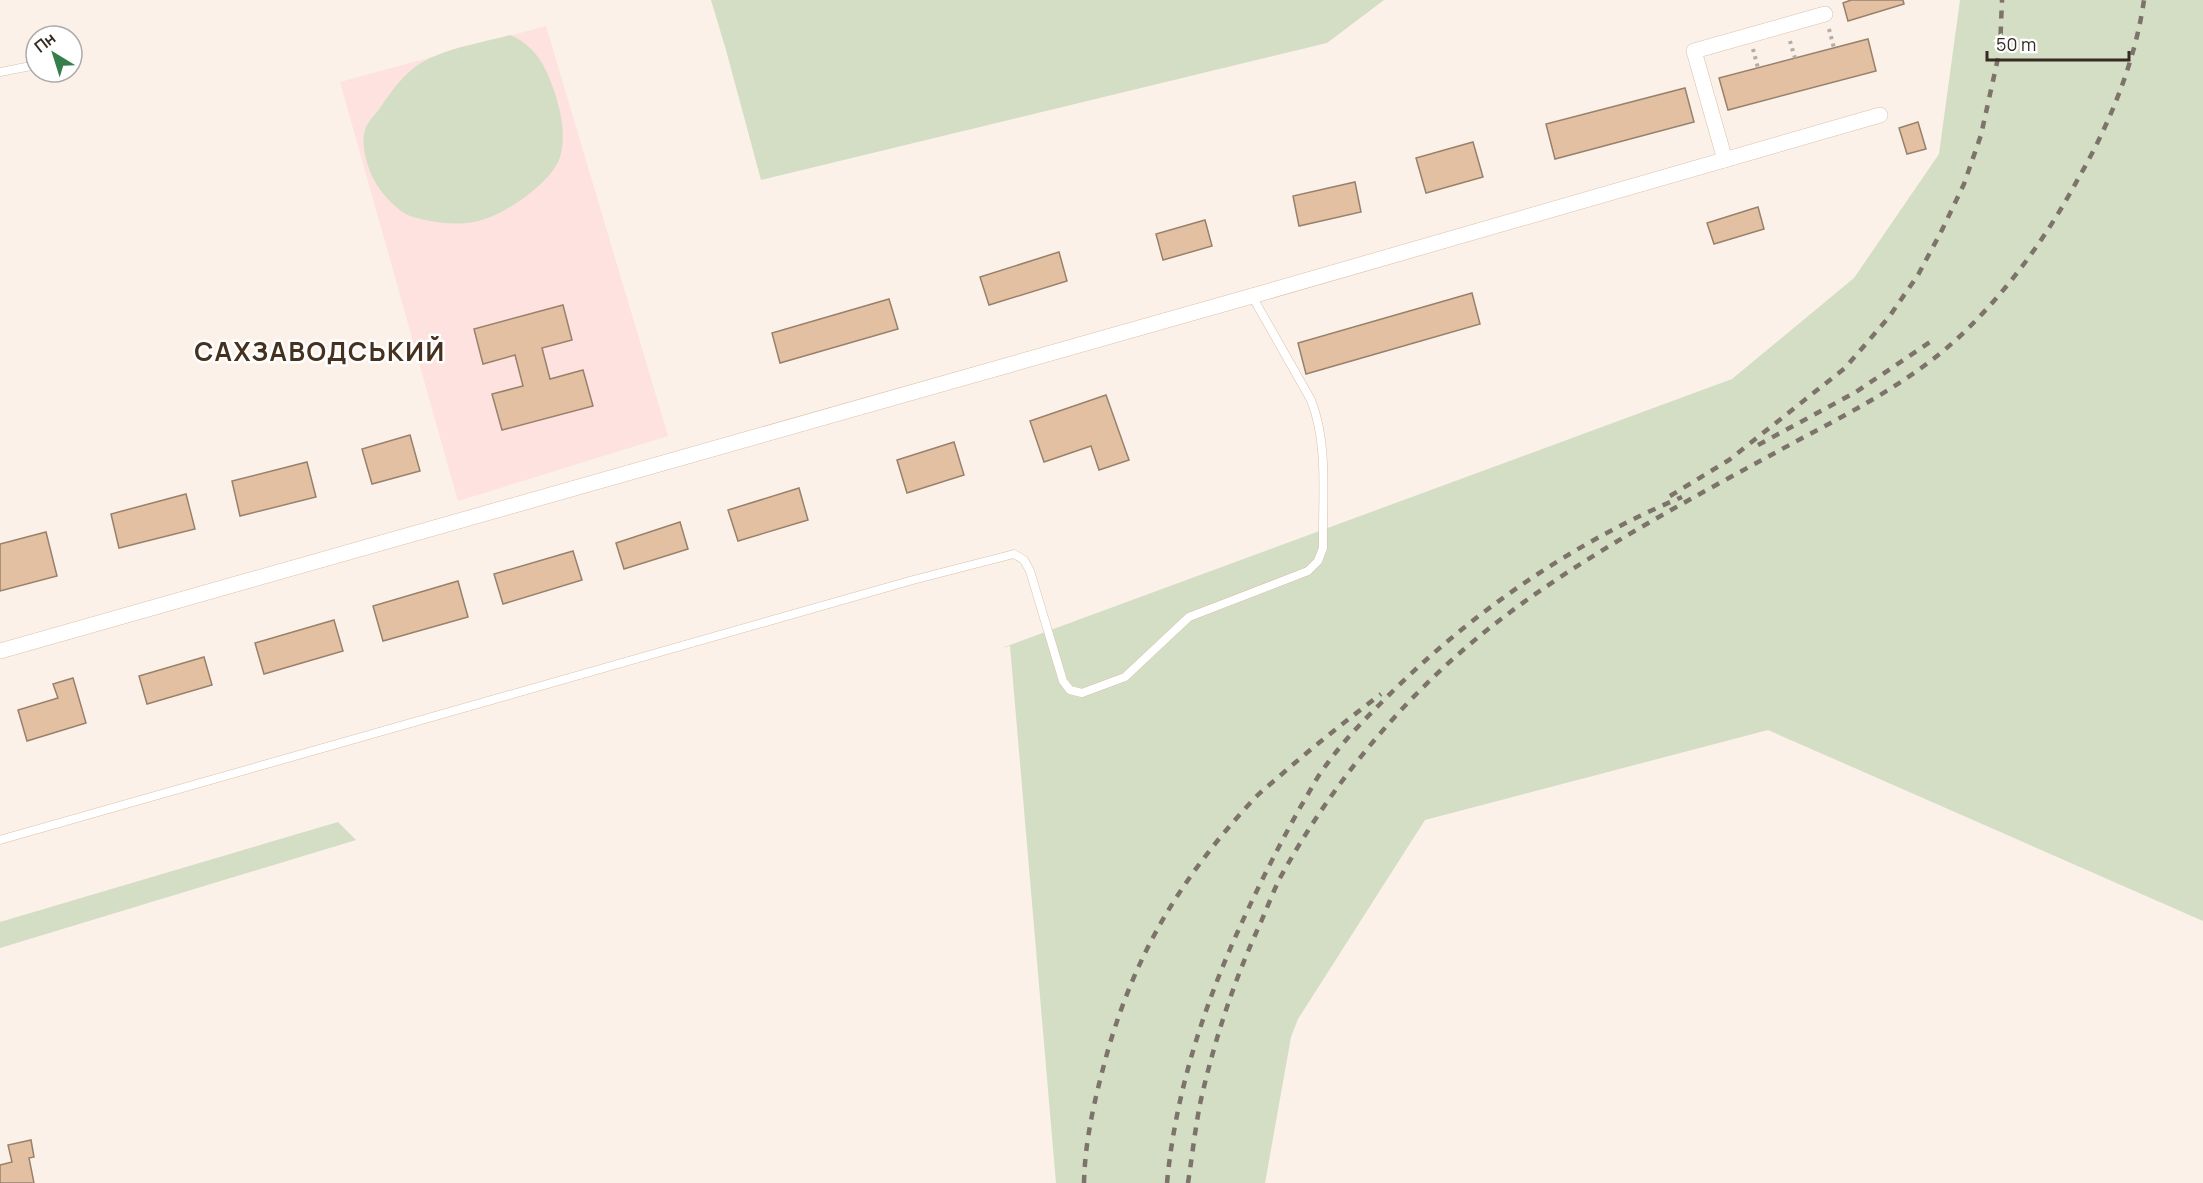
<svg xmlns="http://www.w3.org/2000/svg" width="2203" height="1183" viewBox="0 0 2203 1183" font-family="Manrope,sans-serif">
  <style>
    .education { fill: #fde2e0 }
    .green { fill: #d3dec5 }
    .building { fill: #e3c0a1; stroke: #98816c; stroke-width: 1.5 }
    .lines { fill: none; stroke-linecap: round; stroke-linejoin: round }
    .lane-casing { stroke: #dac0aa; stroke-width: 9 }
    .street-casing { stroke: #dac0aa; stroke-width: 16 }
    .path { stroke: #b6aca4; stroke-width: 4; stroke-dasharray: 3 4.5; stroke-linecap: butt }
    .lane { stroke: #fff; stroke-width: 8 }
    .street { stroke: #fff; stroke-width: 15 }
    .rail { stroke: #7d736a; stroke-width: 4.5; stroke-dasharray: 8 8; stroke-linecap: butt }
    .labels { text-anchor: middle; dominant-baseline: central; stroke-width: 5; stroke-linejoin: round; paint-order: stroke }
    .district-label { font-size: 26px; font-weight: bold; letter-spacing: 1.5px; fill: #45311e; stroke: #fff }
  </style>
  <rect width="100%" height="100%" fill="#fbf1e8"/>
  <path class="education" d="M546,26L668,436L458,501L340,82Z"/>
  <g class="green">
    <path d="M711,0H1384L1327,43L761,180L726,50Z"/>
    <path d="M1960,0H2203V921L1768,730L1425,820L1298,1019L1291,1037L1265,1183H1056L1010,646L1002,648L1732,379L1854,278L1939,154Z"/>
    <path d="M510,35C533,45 544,62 552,85C560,106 567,135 560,157C553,181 508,212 485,219C463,227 434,223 413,217C398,213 378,190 372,176C366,162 360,142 366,127C369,120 376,114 380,108C395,86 409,66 435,56C458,46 485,42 510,35Z"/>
    <path d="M338,822L356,840L0,948V922Z"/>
  </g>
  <g class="building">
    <path d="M1851,0H1903L1904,4L1848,21L1843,3Z"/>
    <path d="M1868,39L1876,71L1728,110L1719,78Z"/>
    <path d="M1685,88L1694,122L1555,159L1546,124Z"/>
    <path d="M1918,122L1926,149L1907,154L1899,128Z"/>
    <path d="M1473,142L1483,177L1426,193L1416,158Z"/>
    <path d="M1355,182L1361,212L1299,226L1293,196Z"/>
    <path d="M1758,207L1764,229L1714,244L1707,223Z"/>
    <path d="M1205,220L1212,246L1163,260L1156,234Z"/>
    <path d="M1059,252L1067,281L989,305L980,277Z"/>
    <path d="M1472,293L1480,324L1306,374L1298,343Z"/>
    <path d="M889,299L898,329L780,363L772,333Z"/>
    <path d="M563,305L572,340L542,348L550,379L583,370L593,406L502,430L492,394L523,386L515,355L483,364L474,329Z"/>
    <path d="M1106,395L1129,460L1099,470L1091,446L1044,462L1030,421Z"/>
    <path d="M410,435L420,471L372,484L362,449Z"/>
    <path d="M954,442L964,475L907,493L897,460Z"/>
    <path d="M307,462L316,497L240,516L232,481Z"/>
    <path d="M799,488L808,520L738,541L728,510Z"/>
    <path d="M186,494L195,529L119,548L111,514Z"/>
    <path d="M680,522L688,549L624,569L616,543Z"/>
    <path d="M46,532L57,576L0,591V544Z"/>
    <path d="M573,551L582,580L503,604L494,574Z"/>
    <path d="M458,581L468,617L383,641L373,606Z"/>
    <path d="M334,620L343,651L264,674L255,643Z"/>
    <path d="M204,657L212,685L147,704L139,676Z"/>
    <path d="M73,678L86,723L27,741L18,710L58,698L53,684Z"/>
    <path d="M31,1140L34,1157L29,1158L34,1183H0V1165L12,1162L8,1145Z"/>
  </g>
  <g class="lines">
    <defs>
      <g id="lane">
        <path d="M0,72L36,65"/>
        <path d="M0,840L913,580L1014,554L1024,560L1030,571L1063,681L1070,690L1082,693L1125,677L1189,617L1308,571L1318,561L1323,548C1322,501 1329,445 1311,400L1252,296"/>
      </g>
      <g id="street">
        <path d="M1725,160L1694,51L1825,14"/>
        <path d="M0,651L1252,296L1880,115"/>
      </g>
    </defs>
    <use href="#lane" class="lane-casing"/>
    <use href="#street" class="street-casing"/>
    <g class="path">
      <path d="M1829,29L1834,48"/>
      <path d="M1790,41L1795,58"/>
      <path d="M1753,49L1758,68"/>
    </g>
    <use href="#lane" class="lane"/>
    <use href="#street" class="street"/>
    <g class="rail">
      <path d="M1758,445L1856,392L1936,338"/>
      <path d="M1670,496L1729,460L1845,368L1889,317L1918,275L1942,230L1964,184L1981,135L2000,49L2002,0"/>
      <path d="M1084,1183C1085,1137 1096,1094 1108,1050C1137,950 1182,877 1252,801C1261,791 1272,783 1282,774C1314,746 1347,720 1381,694"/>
      <path d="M1167,1183C1175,1096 1202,1011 1238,931C1257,889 1278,847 1301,806C1308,795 1314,782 1322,771C1339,746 1360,724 1381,703C1466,616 1570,544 1682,497"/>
      <path d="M1188,1183C1192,1157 1195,1130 1200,1104C1214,1041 1234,980 1261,922C1267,908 1273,892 1280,878C1333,781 1408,691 1496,623C1582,556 1687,501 1782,449C1843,416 1907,385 1958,338C2007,292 2046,238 2078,179C2109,125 2135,63 2144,0"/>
    </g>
  </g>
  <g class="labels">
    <g class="district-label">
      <text x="320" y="351">САХЗАВОДСЬКИЙ</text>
    </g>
  </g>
  <g transform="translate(54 54) rotate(322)"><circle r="28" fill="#ffffff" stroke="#aeaaa7" stroke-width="1.5"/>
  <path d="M0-4.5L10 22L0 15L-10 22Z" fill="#357f4c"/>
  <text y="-9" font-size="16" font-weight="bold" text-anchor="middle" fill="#352b23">Пн</text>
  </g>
  <path d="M1987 51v9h142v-9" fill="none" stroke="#352b23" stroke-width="3"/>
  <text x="1996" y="51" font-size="18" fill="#352b23" stroke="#ffffff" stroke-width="4.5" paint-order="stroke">50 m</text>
</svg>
